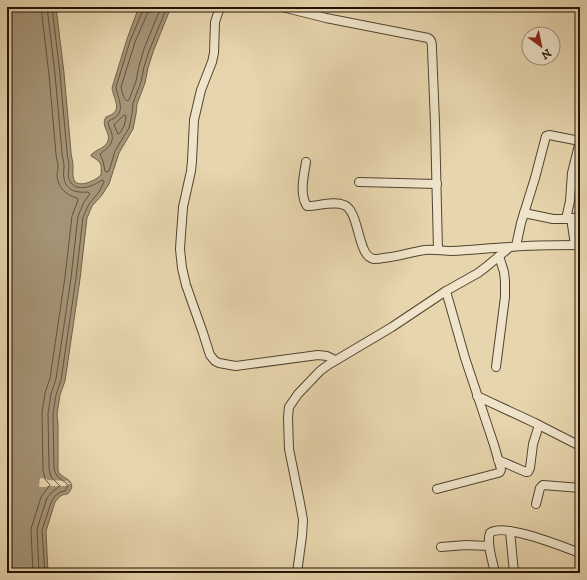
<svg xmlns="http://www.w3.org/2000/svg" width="587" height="580" viewBox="0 0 587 580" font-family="'IM FELL DW Pica',serif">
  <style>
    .water { fill: #a49375; stroke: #706049 }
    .pier { fill: #e7d5ad }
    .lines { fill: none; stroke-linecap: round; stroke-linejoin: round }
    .shore { stroke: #62533e; stroke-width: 1 }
    .minor-casing { stroke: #524430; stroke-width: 10 }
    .minor { stroke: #efe4ca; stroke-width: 8 }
  </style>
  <rect width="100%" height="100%" fill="#e7d5ad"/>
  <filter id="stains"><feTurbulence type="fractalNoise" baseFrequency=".005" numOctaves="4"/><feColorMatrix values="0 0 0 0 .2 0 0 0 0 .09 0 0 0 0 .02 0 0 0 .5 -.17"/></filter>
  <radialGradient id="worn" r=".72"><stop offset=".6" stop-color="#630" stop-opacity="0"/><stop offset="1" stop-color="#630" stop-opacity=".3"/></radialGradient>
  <path class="water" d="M7,7H56L64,73L71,152C71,156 73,161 73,165C73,176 71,187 87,183C92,181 97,179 101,175C102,163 101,162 91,156V155C96,149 105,149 108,141C111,132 100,126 106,117C124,111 114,101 112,88L127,39L137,12L140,7H171L153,52L148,68L145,83L137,104L136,114L133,129L119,153L109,184L102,195L92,206L87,218L80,279L65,381L60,395L57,414L58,424V468C58,470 58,472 60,474C65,479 76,481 70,491C68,495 66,494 62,495C59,497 57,500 55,502L46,531L48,573H7Z"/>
  <path class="pier" d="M40,478L47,479V480L68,481V483H71V484H68V486H47L46,487H39Z"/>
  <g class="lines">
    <g class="shore">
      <path d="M143,7V10L130,41L116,87C117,98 127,111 113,119C111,120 109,120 108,122C108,126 111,130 112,134C114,145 106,149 100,154L103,161L105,171L107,172L109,171L115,151L129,128L132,114L133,103L141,82L144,67L149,51L167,7"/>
      <path d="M148,7V12L135,42L121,87C122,92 123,98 127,101L129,100L136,81L139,66L144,49L156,19L162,7"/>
      <path d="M125,115L126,117L124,126L120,133L118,134L114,125L123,116Z"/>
      <path d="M33,573L31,529L41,497L50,485L45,479L43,470L42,413L45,393L50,378L65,277L72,216L78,200L77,198C66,195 58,188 57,176C57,173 58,170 58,166C58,162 56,158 56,154L49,75L41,7"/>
      <path d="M39,573L37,529L47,498L51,493L60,486L51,477L49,469L48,413L51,394L56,379L71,278L78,216L84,202L90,194L88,192C77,193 66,191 64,178C63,174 64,170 64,166C64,161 62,157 62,153L55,74L47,7"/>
      <path d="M45,573L42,530L52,500L55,496L60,492L65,491C71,483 64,482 59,478C56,475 55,472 54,469L53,414L56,395L61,380L76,278L83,217L89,204L99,192L104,182V181L102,180C94,186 76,193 70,181C67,176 69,171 69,165C69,161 67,157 67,152L60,74L52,7"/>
    </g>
    <defs>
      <g id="minor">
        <path d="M220,7L215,22L214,53L212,62L201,90L194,120L192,161L191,171L183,207L181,234L180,249L182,268L186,285L203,333L210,355L215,361L219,363L230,365L236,366L318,355L327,356L335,360"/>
        <path d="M282,7L326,18L428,38C432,40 432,44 432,49L435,123L438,250"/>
        <path d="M306,162C304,175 299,194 307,206H311C321,205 335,201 344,205C360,211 357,257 374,259C377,259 380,259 383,258C397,257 411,252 425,250C434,249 443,251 452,251C471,250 491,248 510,247C533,245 557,245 580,245"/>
        <path d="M359,182L437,184"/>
        <path d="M524,213L553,219H566L580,217"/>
        <path d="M571,218L575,245"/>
        <path d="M566,219L570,201L572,173L580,141"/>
        <path d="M516,246L521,223L535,178L546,136L549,135L580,141"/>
        <path d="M496,367L505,297V281L504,272L499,256"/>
        <path d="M477,396L535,423L580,446"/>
        <path d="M498,460L526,472H528L530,468L533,444L539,425"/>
        <path d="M437,489L498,473L500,472L501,469L494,445L465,358L446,291"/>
        <path d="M536,504L540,488L543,485L580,488"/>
        <path d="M510,531L514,573"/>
        <path d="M441,547L466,545L489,546"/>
        <path d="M297,573L302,536L303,520L300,503L289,449L288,417L289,407L298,394L320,371L328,365L392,327L446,291L478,273L486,267L510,247"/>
        <path d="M495,573C493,562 486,543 490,533C504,522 563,547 580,553"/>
      </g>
    </defs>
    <use href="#minor" class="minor-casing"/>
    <use href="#minor" class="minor"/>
  </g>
  <rect width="587" height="580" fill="none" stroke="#e7d5ad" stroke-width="24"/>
  <rect x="8" y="8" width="571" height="564" fill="none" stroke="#211307" stroke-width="2"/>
  <rect x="12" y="12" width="563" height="556" fill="none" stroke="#211307"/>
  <g transform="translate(541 46) rotate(147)"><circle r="19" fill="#efe4ca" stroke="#9d907c"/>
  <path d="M0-3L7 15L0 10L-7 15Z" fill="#8f2418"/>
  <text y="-6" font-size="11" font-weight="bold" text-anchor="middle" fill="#211307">N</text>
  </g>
  <rect width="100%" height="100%" filter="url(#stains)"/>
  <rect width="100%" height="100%" fill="url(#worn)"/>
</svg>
